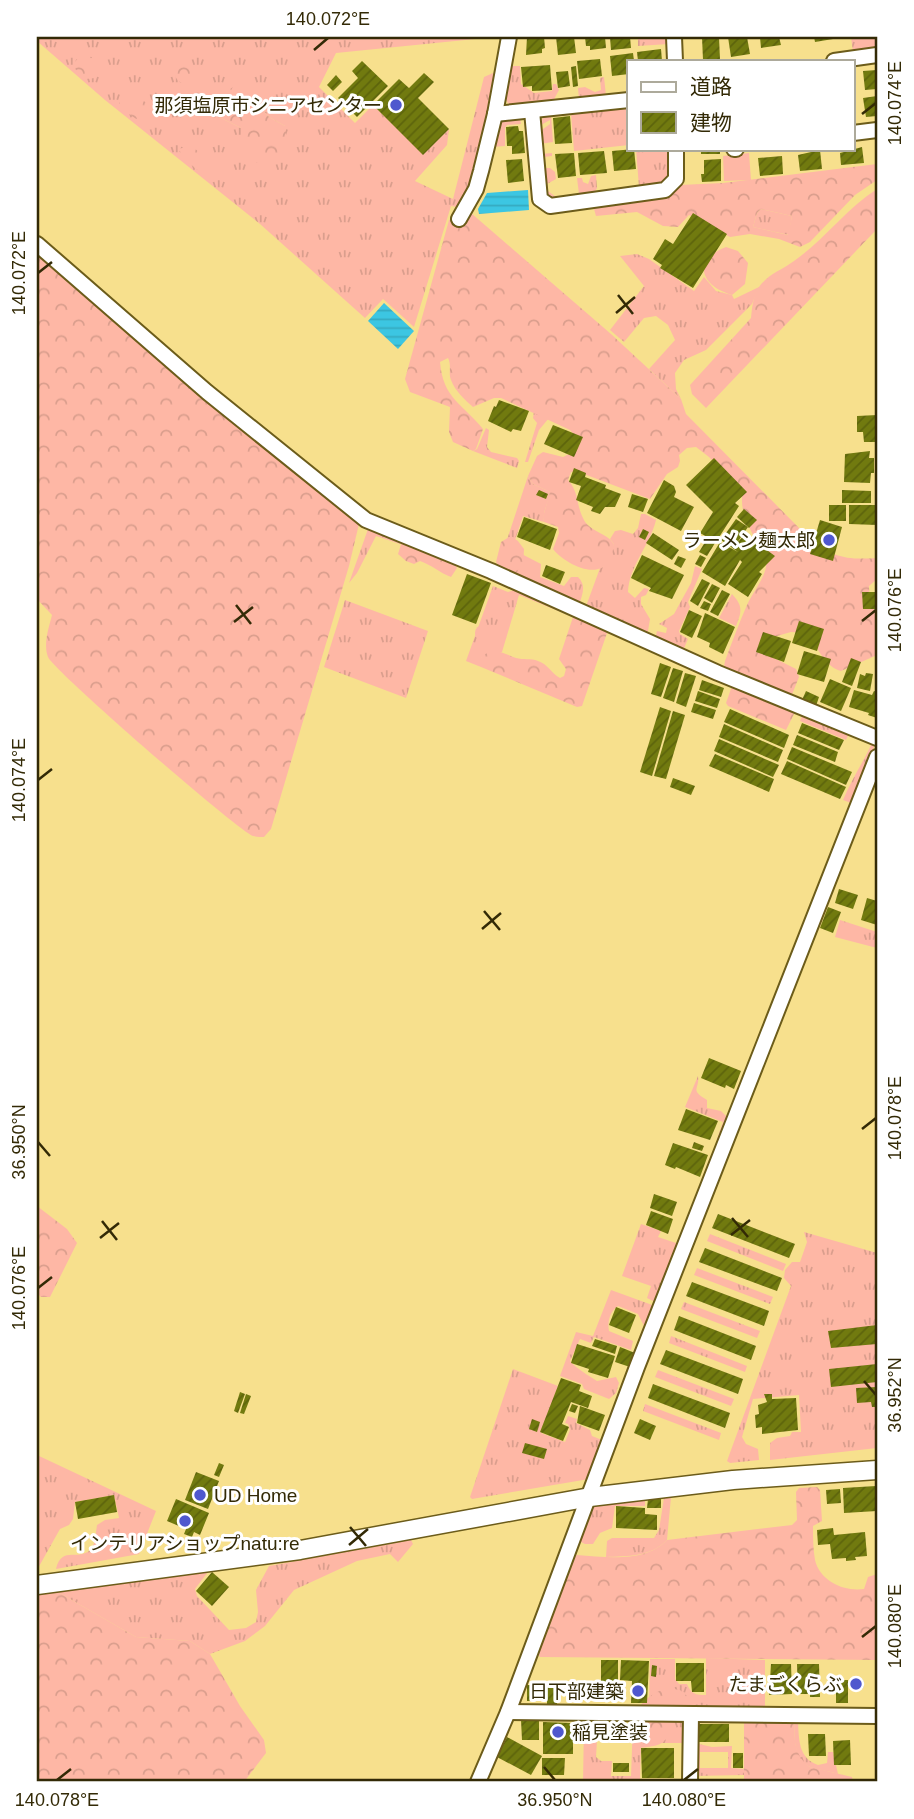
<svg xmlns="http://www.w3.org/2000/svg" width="914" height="1819" viewBox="0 0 914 1819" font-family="Arial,'Noto Sans JP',sans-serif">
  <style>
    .grass { fill: url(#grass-tufts); fill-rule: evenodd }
    .forest { fill: url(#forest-crowns); fill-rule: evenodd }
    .park { fill: #feb7a5 }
    .water { fill: url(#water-rules) }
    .building { fill: url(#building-hatch) }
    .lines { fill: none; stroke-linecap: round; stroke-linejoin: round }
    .minor-casing { stroke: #6c5c1a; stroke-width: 18 }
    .tertiary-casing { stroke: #6c5c1a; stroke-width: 21 }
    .minor { stroke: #fff; stroke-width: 14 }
    .tertiary { stroke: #fff; stroke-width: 18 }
    .ticks { fill: none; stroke: #332a06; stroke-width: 2.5 }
    .poi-dot { fill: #4f58ce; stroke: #fff; stroke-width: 2.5 }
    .labels { text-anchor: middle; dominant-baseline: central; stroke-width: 6; stroke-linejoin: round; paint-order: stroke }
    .poi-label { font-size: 19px; fill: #332a06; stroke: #fff; text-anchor: end }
    .neatline { fill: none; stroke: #332a06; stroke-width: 2.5 }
    .ticks-label { font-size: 18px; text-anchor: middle; fill: #332a06 }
  </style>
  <defs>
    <pattern id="grass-tufts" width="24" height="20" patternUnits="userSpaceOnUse" patternTransform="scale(1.75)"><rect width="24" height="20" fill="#feb7a5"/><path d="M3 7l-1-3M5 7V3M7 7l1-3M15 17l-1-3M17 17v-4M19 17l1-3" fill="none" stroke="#da9e8d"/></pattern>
    <pattern id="forest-crowns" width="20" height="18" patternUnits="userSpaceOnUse" patternTransform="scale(1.75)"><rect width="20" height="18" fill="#feb7a5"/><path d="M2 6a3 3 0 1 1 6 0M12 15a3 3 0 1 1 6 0" fill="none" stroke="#da9e8d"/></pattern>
    <pattern id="water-rules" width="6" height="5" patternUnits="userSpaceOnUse" patternTransform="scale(1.75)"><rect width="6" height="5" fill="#3cc6e2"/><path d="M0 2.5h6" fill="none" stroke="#35aac0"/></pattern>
    <pattern id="building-hatch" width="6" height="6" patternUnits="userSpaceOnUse" patternTransform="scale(1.75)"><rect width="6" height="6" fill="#717a0f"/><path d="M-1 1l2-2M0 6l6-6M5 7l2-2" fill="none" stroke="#5d640c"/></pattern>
  </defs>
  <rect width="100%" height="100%" fill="#f7e08d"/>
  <g class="grass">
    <path d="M37,37H495L336,53L319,87L355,123L373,105L423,154L449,129L447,145L415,181L453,199L484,77L493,73L498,75C492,102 477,193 457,207L451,206L414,327L383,299L365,318L260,224L105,100L37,41ZM251,97L269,117L285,126L241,141V128L219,117Z"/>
    <path d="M638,37H669V44L638,46Z"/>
    <path d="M851,37H877V50L853,52Z"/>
    <path d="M510,66H520L521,84L534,93L552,91L553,84H556L559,90L552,103L511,106C499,97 507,79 510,66Z"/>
    <path d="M604,77L606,96L579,99L578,88L585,87L595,92L601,90L600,78Z"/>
    <path d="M629,106V145L574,151L571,113Z"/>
    <path d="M546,115H551L553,142L540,144L539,132L550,124V120L541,125L538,124Z"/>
    <path d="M520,119L521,124L507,125L505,128V146L492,147L498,124L505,120Z"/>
    <path d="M636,149H670V176L664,183L639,187Z"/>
    <path d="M552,153V156L544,157L545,168H550L555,172L556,179L547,184L548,191L556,197L564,196L565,200L554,201L545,194L541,154Z"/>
    <path d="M596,175L597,188L594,193L579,194L577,178H582L583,182L588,184L591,176Z"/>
    <path d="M761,209L792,216L789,235L753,227L757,213Z"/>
    <path d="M637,254L649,259L694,291L704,277L716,291L732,295L734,299L759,287L752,304L706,350L684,360L675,373L676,389L681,399L649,369L675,340L668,325L656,316L644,318L624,342L610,330L644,286L620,256Z"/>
    <path d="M534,411L549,418L539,430L528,462H525L537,423L533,418Z"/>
    <path d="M486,428L489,430L487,447L491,452L517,458L519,461L517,468L473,451L477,449Z"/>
    <path d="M528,476L533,484L550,492C549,502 542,512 544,522L523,516L512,549L541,564L540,577L564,586L571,577H578C587,586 582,594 579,606L497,570Z"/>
    <path d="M641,514H645L656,520C650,545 629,566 628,592L635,598L644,588L649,589L646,595L641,597V604L650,619L647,637L585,609L600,568L604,566L614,544L610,539L615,531L621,530L633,534L638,528Z"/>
    <path d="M368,529L402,541L400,544L376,536L357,573L349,583Z"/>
    <path d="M695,566L702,569L688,602L690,607L679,631L680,634L688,639L682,653L655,640L657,631L666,633L667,628L659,624L674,614L691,583Z"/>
    <path d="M493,586L508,592L517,589L574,614L571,616L519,595L502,652L481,658V667L466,661Z"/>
    <path d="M732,594C743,606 742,611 736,626L719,618Z"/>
    <path d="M345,600L428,631L406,698L324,667Z"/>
    <path d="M803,713L849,733L846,740L800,721Z"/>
    <path d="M872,743L874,747L851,803L843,800C851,780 863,763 872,743Z"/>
    <path d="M840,920L877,932V948L835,937Z"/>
    <path d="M698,1076C700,1090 689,1089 707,1100V1108L721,1111L727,1117L719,1140L717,1139L723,1122L685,1107Z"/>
    <path d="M641,1224L661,1231L658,1237L679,1244L658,1299L653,1301L647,1298L651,1286L622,1276Z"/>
    <path d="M804,1232L877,1253V1448L770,1460V1443L777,1438L790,1436L792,1432H801L799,1395L753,1399L742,1437L746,1444L758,1449L759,1460L730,1463L727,1461L791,1286L784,1278L785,1270L792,1262H800L807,1242Z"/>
    <path d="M710,1234L786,1264L783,1271L707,1241Z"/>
    <path d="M697,1268L773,1297L770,1304L694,1275Z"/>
    <path d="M611,1290L655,1306L647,1327L644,1326L638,1314L618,1306C610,1311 607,1322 609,1331L633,1341L631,1350L594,1337L591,1343L580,1339L570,1361C577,1369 588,1375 597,1381L616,1377L619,1383L616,1393L609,1399L584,1389L582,1384L560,1376L576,1332L593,1336Z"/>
    <path d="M684,1302L760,1331L757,1338L681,1309Z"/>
    <path d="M671,1336L747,1366L745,1372L669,1343Z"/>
    <path d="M513,1369L558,1386L541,1433L565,1442L570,1430L568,1424L565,1423L568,1416L577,1419L576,1423L590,1430L592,1436L602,1440L589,1479L472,1499L470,1497Z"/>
    <path d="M658,1370L734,1399L731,1406L655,1377Z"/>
    <path d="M645,1404L721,1433L719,1440L643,1411Z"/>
    <path d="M37,1455L156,1511L139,1554L56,1569C62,1544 80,1563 92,1548C95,1543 96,1532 97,1525L105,1520L119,1518L114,1495L75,1502L73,1519L69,1525L60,1529L37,1570Z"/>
    <path d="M645,1497V1506H615L612,1528L600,1533L593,1544H585L579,1541L589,1511L597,1504Z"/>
    <path d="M671,1497L667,1540C651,1557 628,1556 606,1557L607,1541L612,1538H654L659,1530L664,1498Z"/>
    <path d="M411,1540L413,1544L398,1562L390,1554L357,1561L294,1590L265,1626L245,1641L210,1654L190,1641L136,1637L56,1591L208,1572L195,1589L197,1596L229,1630L246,1628L256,1622L258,1612L256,1590L269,1566Z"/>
    <path d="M706,1658L765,1660V1710L649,1708L650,1659H675V1679L679,1684H687C691,1694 696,1695 706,1695Z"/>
    <path d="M794,1720L798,1721C799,1739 798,1758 818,1765L827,1763L828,1752H833L838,1774C829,1771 818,1770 810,1767C792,1759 795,1735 794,1720Z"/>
    <path d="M633,1722H681L685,1726V1743H641L640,1780L643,1782H583L584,1724H598L596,1757L601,1761H612L611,1776H631Z"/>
    <path d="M696,1741L699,1744L712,1747L732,1746L731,1768L744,1769V1775L694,1776ZM728,1752V1768H700V1752Z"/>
  </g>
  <g class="forest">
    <path d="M80,56L92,57L101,67L95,78L86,79L78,74L73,64Z"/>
    <circle cx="184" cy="74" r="9"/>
    <path d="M233,87L251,97L269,117L285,126L287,140L279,155L257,163L241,141V128L219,117L213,106L220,96Z"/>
    <path d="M123,94L138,95L152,109L148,121C134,121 128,114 119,103Z"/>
    <path d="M191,145L203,156L206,169L200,172L183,158L179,149Z"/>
    <path d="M877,164V180L855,195L810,242L800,247L779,239L750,234L730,237L689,215L678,227L663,226L637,212L596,216L594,209L597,202L665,193L680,185L723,183ZM761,209L792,216L788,235L753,227L757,213Z"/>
    <path d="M877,189V229L706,408L692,394L690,385L751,318C752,308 753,296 759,287C768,274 782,270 794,261C824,240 846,209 877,189Z"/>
    <path d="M464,211L471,213L611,334L681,399L686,414L809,538C833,558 847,560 877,558V579L869,586L870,607L877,611V655L841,671C825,667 817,647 808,633L791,632L770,638L764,653L796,669L799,677L791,697L729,674L724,667L725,661C732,642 739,623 747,605C752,594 764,579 766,567C768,555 758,547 754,537C747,523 739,507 743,492L709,457L696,447L687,448L679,455L680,461L678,467L667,474L650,499L576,471L571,472L568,480C579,492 576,504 583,518C589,532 606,532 614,544C613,549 612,556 610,560C597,582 563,562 553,549L559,533L558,527L544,522L543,517L550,492L533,484L528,476L537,456L543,452L563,457L573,452L578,439L570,430L501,398H494L473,407C465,400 455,391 451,380C448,373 452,366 448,358L440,362C443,399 463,404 483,429L476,449L473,451L453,442L449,432L450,407L410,392L405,379L449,220Z"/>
    <path d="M726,247L738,251L748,263L745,284L732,295C700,286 692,260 726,247Z"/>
    <path d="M37,248L358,518L359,524L349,566L271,829L264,837C261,837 257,837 253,836C237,830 53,670 48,657C43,644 49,627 52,615L37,599Z"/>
    <path d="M511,536L518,541L524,549L523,567L514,572L500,568L496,562L501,542Z"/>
    <path d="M402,541L452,561L457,568L451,577C440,573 432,565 420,561L414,564L406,561L398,554Z"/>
    <path d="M574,614L605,628L607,633L582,706L577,707L481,667V658C493,645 502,653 516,658C523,660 531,658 538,661C548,664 551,673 560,678L564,676L566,669L559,659Z"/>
    <circle cx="483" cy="633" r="8"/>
    <path d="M732,686L791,708L794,714L786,730L728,706L726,703Z"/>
    <path d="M37,1206L67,1229L77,1243L50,1297H41L37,1293Z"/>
    <path d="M817,1487L820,1490L822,1521L813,1526C813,1537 813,1549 815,1560C820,1581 844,1592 864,1589L868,1577L877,1574V1660L540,1657L537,1652L571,1558L577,1555C607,1557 645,1563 667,1540L792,1525L797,1520L796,1492L799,1488Z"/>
    <path d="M37,1590L56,1591L136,1637L190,1641L210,1654L240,1706L264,1740L266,1753L244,1782H40L37,1776Z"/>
    <path d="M667,1688L680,1690L687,1696L686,1706L675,1713C662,1739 675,1745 638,1748L629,1736C631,1713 644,1695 667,1688Z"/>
    <path d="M747,1720H794C795,1739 793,1755 810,1767L852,1777L853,1782H744V1723Z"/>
  </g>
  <path class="park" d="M749,153L751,180L724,181L723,156Z"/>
  <g class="water">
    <path d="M528,190L529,210L479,214L478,209L487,193Z"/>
    <path d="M384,303L414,331L398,349L368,321Z"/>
  </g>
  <g class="building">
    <path d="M527,37H544L545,48L542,49V53L526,55Z"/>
    <path d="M556,37H574L576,53L558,55Z"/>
    <path d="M585,37H605L606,48L590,50V46H586Z"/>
    <path d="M610,37H630L631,48L611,50Z"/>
    <path d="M702,37H719L720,60H703Z"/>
    <path d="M728,37H747L750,54L731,57Z"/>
    <path d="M760,37H779L781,45L761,48Z"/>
    <path d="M814,37H839V38L815,42Z"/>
    <path d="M661,49L662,61H638L637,52Z"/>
    <path d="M633,53L634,61H629V74L612,76L610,56Z"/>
    <path d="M600,59L602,76L579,79L577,61Z"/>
    <path d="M362,61L388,86L357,117L338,98L358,78L352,71Z"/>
    <path d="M550,65L552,90L532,91V86L523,87L521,67Z"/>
    <path d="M576,66L578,86L573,87L571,67Z"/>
    <path d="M877,70V89L865,90L863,71Z"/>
    <path d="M568,71L570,86L558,88L556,72Z"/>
    <path d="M424,73L434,82L418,98L449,129L423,155L373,105L399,79L409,88Z"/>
    <path d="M336,75L342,82L333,91L327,85Z"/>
    <path d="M877,96V116L866,117L863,98Z"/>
    <path d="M570,116L572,143L555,144L553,118Z"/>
    <path d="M518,126L519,131H523L525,153L512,154V146H507L506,127Z"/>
    <path d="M862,147L864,163L841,165L840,153Z"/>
    <path d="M634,149L636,169L614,171L612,151Z"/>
    <rect x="701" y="149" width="19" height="5"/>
    <path d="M820,150L822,169L800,171L798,155Z"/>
    <path d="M604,151L607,173L580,175L578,153Z"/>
    <path d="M574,153L576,176L558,178L555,154Z"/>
    <path d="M782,156L783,174L760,176L758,158Z"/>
    <path d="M522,159L524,181L508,183L506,160Z"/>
    <path d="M721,159V181L702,182L701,174H704V160Z"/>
    <path d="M693,213L727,234L693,288L660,268L662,265L653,259L665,239L673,244Z"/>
    <path d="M499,400L529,411L521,431L513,429L511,432L488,421L494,406L496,407Z"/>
    <path d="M877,415V442H864L863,432H857V416Z"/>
    <path d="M553,425L583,437L574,457L544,444Z"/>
    <path d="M870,451L869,458H874V473H871L870,483L844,482L845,454Z"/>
    <path d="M714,458L747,492L735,503L739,506L716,542L700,533L713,512L686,485Z"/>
    <path d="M574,468L586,473L585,477L606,485L605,488L621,494L615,507H605L600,514L591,511L593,507L576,500L581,486L569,482Z"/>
    <path d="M664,480L674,486L676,492L674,497L694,507L681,531L647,513Z"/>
    <path d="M539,490L548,494L546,499L536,495Z"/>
    <path d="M842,490L871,491V503H842Z"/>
    <path d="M632,494L648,499L643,512L628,507Z"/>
    <rect x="829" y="505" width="17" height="16"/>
    <path d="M849,505H877V525L849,524Z"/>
    <path d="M744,509L757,520L749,528L737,517Z"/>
    <path d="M524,517L557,529L550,550L517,537Z"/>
    <path d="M736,519L748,527L737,543L745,534L775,556L759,572L762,574L748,597L728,584L742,562L740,560L725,586L702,572L720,542L738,552L721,540Z"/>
    <path d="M820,520L842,527L833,561L810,554Z"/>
    <path d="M643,529L649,532L645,540L639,537Z"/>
    <path d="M653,533L679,550L672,560L646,543Z"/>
    <path d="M707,539L715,543L707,556L699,552Z"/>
    <path d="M642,555L684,575L672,599L649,591L651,588L631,578Z"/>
    <path d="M700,555L706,558L701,567L695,564Z"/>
    <path d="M678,556L686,559L681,568L674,564Z"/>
    <path d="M546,565L565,572L560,584L542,576Z"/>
    <path d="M467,574L491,583L476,624L452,615Z"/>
    <path d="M702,579L710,583L698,606L690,601Z"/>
    <path d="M712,584L720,588L712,603L704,598Z"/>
    <path d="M722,590L730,594L718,616L710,612Z"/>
    <path d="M862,592H877V609H863Z"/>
    <path d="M704,601L711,604L708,611L700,608Z"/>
    <path d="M689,610L702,616L692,638L680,632Z"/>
    <path d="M705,613L735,627L723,654L709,647L710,643L697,637Z"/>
    <path d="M799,621L824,629L817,651L792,643Z"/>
    <path d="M763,632L791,641L784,662L756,652Z"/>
    <path d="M804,651L831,659L824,682L797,674Z"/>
    <path d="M851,658L861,662L852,686L842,682Z"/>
    <path d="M660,663L671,667L661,697L651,694Z"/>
    <path d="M673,668L683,671L674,702L663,698Z"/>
    <path d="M685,673L696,676L686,707L676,703Z"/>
    <path d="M866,673L873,674L870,691L857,688L860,674L865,676Z"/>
    <path d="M830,679L851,688L841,711L820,702Z"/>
    <path d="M702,680L724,688L721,697L699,690Z"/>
    <path d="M854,690L872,695L874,691L877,692V718L868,715L869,713L849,707Z"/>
    <path d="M698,691L720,699L717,708L695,701Z"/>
    <path d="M806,691L819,697L816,706L802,700Z"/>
    <path d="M694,703L716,710L713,719L691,712Z"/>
    <path d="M660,707L671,711L652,776L640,772Z"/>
    <path d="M730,709L789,735L784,748L724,722Z"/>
    <path d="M673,711L685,715L666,779L654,776Z"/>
    <path d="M802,723L844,740L839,750L798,733Z"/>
    <path d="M724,724L783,750L778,762L719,737Z"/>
    <path d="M797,735L838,752L835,762L793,745Z"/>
    <path d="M719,739L779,765L773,777L714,751Z"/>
    <path d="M792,747L852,772L846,785L787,759Z"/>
    <path d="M715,754L774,779L769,792L709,766Z"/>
    <path d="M787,761L846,787L840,799L781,774Z"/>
    <path d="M673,778L695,786L691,795L670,787Z"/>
    <path d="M839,889L858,895L853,909L835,903Z"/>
    <path d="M867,898L877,901V925L861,920Z"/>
    <path d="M828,907L841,912L833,933L820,928Z"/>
    <path d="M709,1058L741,1071L734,1089L726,1085L725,1088L701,1078Z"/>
    <path d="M686,1109L718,1121L710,1140L678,1130Z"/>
    <path d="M694,1142L704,1146L702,1151L692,1148Z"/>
    <path d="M673,1143L708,1155L700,1177L676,1167L675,1169L665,1165Z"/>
    <path d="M654,1194L677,1202L672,1216L650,1208Z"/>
    <path d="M651,1211L673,1219L668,1234L646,1225Z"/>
    <path d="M718,1214L795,1244L789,1258L712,1228Z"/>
    <path d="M705,1248L782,1278L777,1291L699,1262Z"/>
    <path d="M692,1282L769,1311L764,1326L686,1296Z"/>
    <path d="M616,1307L636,1315L629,1333L609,1325Z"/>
    <path d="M679,1316L756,1346L751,1360L674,1330Z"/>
    <path d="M877,1325V1344L831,1348L828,1331Z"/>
    <path d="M595,1339L617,1346L615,1354L592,1346Z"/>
    <path d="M577,1344L615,1356L608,1378L588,1372L589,1369L571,1363Z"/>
    <path d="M620,1347L635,1353L630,1367L615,1362Z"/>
    <path d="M666,1350L743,1379L738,1394L660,1364Z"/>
    <path d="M877,1364V1382L831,1387L829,1369Z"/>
    <path d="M561,1378L581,1385L579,1391L592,1396L588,1408L571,1402L562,1424L569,1427L563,1441L540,1432Z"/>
    <path d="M653,1384L730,1413L725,1428L648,1398Z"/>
    <path d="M877,1387V1407H872L871,1402L857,1403L856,1388Z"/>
    <path d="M240,1392L245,1394L238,1413L234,1411Z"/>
    <path d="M246,1394L251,1396L244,1414L240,1413Z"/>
    <path d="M764,1394H772V1399L796,1398L798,1430L762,1434V1427L756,1428L755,1415L759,1414L758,1405L767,1402Z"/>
    <path d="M572,1404L578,1406L575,1413L569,1411Z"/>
    <path d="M580,1406L605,1415L599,1431L577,1423Z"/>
    <path d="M532,1419L540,1422L537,1432L529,1429Z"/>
    <path d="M640,1419L656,1426L650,1440L634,1433Z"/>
    <path d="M525,1443L547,1449L544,1459L522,1453Z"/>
    <path d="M219,1463L224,1465L219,1477L214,1475Z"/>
    <path d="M196,1472L219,1481L208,1509L185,1500Z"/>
    <path d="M876,1486L877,1511L844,1513L843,1488Z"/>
    <path d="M840,1489L841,1503L827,1504L826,1490Z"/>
    <path d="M114,1495L117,1512L78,1519L75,1502Z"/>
    <path d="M176,1499L209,1513L200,1535L194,1532L192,1537L184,1534L186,1529L167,1521Z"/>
    <path d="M648,1499H661V1508H647Z"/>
    <path d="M616,1506L645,1508V1514L657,1515V1530L616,1528Z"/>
    <path d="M833,1528L834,1535L865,1532L867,1556L855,1557L856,1560L846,1561V1558L832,1559L830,1544L818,1545L817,1530Z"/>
    <path d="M212,1572L229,1587L212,1606L196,1591Z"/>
    <rect x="601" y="1660" width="17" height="23"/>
    <path d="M621,1660L649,1661L647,1703H631L632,1681L620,1680Z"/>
    <path d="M676,1663H704V1692H692L691,1681H676Z"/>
    <path d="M771,1664H791L792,1694L769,1695Z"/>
    <path d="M797,1664H819L820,1697H810V1694H798Z"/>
    <path d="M652,1665L657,1666L656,1677L651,1676Z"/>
    <circle cx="857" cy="1684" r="7"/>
    <rect x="836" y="1680" width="12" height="23"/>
    <path d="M535,1681L551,1682V1685H558L557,1704H547V1701H527V1685H535Z"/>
    <path d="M521,1720H539V1740H522Z"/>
    <path d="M543,1722L573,1723V1754H543Z"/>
    <rect x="698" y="1724" width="31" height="18"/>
    <path d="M808,1734H825L826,1756H809Z"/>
    <path d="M507,1737L542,1756L531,1775L497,1757Z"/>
    <path d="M850,1740L851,1765H834L833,1741Z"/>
    <path d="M641,1748H674V1778H642Z"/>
    <rect x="733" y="1753" width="10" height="15"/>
    <path d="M542,1758H565L564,1775H542Z"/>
    <rect x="613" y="1763" width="16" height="9"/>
  </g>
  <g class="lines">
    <defs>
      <g id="minor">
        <path d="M674,37L675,61"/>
        <path d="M834,61L877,55"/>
        <path d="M532,111L540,199L550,206L665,190L676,179V149"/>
        <path d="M495,114L629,100"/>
        <path d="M853,133L877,130"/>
        <path d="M734,149H736"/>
        <path d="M459,219L476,189L481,171L495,114L509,37"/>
        <path d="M37,244L207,392L366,520L491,571L718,673L877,738"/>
        <path d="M508,1712L877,1716"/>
        <path d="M478,1782L508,1712L637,1367L877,757"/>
        <path d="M690,1782L691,1715"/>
      </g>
      <path id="tertiary" d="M37,1585L300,1550L590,1497L733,1480L877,1470"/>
    </defs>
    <use href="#minor" class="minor-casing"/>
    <use href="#tertiary" class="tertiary-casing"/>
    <use href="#minor" class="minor"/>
    <use href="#tertiary" class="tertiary"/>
  </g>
  <path class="ticks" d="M314,50L328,38M862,114L876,103M38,273L52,262M618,295L633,314M616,313L635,297M236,605L251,624M862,621L876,610M234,622L253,607M38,780L52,769M484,911L500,930M482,929L501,913M862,1129L876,1118M38,1142L50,1156M732,1218L748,1237M102,1221L117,1240M731,1235L750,1220M100,1238L119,1223M38,1288L52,1277M864,1381L876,1395M350,1527L366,1546M349,1545L368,1529M862,1637L876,1626M544,1767L555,1780M57,1780L71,1769M684,1780L698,1769"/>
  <g class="poi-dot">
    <circle cx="396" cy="105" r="7"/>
    <circle cx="829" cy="540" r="7"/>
    <circle cx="200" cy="1495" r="7"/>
    <circle cx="185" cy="1521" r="7"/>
    <circle cx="856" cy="1684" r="7"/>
    <circle cx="638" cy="1691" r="7"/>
    <circle cx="558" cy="1732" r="7"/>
  </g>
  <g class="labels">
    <g class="poi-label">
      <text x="382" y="105">那須塩原市シニアセンター</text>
      <text x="815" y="540">ラーメン麺太郎</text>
      <text x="214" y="1495" text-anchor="start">UD Home</text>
      <text x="185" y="1543" text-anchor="middle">インテリアショップnatu:re</text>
      <text x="842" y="1684">たまごくらぶ</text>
      <text x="624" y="1691">日下部建築</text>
      <text x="572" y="1732" text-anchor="start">稲見塗装</text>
    </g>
  </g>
  <rect width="914" height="1819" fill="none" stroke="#ffffff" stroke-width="77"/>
  <rect x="627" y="60" width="228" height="91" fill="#ffffff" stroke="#adaa9b" stroke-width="2"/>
  <rect x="641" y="82" width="35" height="10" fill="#ffffff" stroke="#adaa9b" stroke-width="2"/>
  <text x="690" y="94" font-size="21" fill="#332a06">道路</text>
  <rect x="641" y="112" width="35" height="21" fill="url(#building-hatch)" stroke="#adaa9b" stroke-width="2"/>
  <text x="690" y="130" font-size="21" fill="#332a06">建物</text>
  <rect x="38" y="38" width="838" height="1742" class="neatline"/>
  <g class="ticks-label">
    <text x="328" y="25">140.072°E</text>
    <text transform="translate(895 103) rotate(-90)" y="6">140.074°E</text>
    <text transform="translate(19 273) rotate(-90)" y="6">140.072°E</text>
    <text transform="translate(895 610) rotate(-90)" y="6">140.076°E</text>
    <text transform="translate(19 780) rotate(-90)" y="6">140.074°E</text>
    <text transform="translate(895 1118) rotate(-90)" y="6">140.078°E</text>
    <text transform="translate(19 1142) rotate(-90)" y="6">36.950°N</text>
    <text transform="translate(19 1288) rotate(-90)" y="6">140.076°E</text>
    <text transform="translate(895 1395) rotate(-90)" y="6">36.952°N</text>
    <text transform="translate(895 1626) rotate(-90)" y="6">140.080°E</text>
    <text x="57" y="1806">140.078°E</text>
    <text x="555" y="1806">36.950°N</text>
    <text x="684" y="1806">140.080°E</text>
  </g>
</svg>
